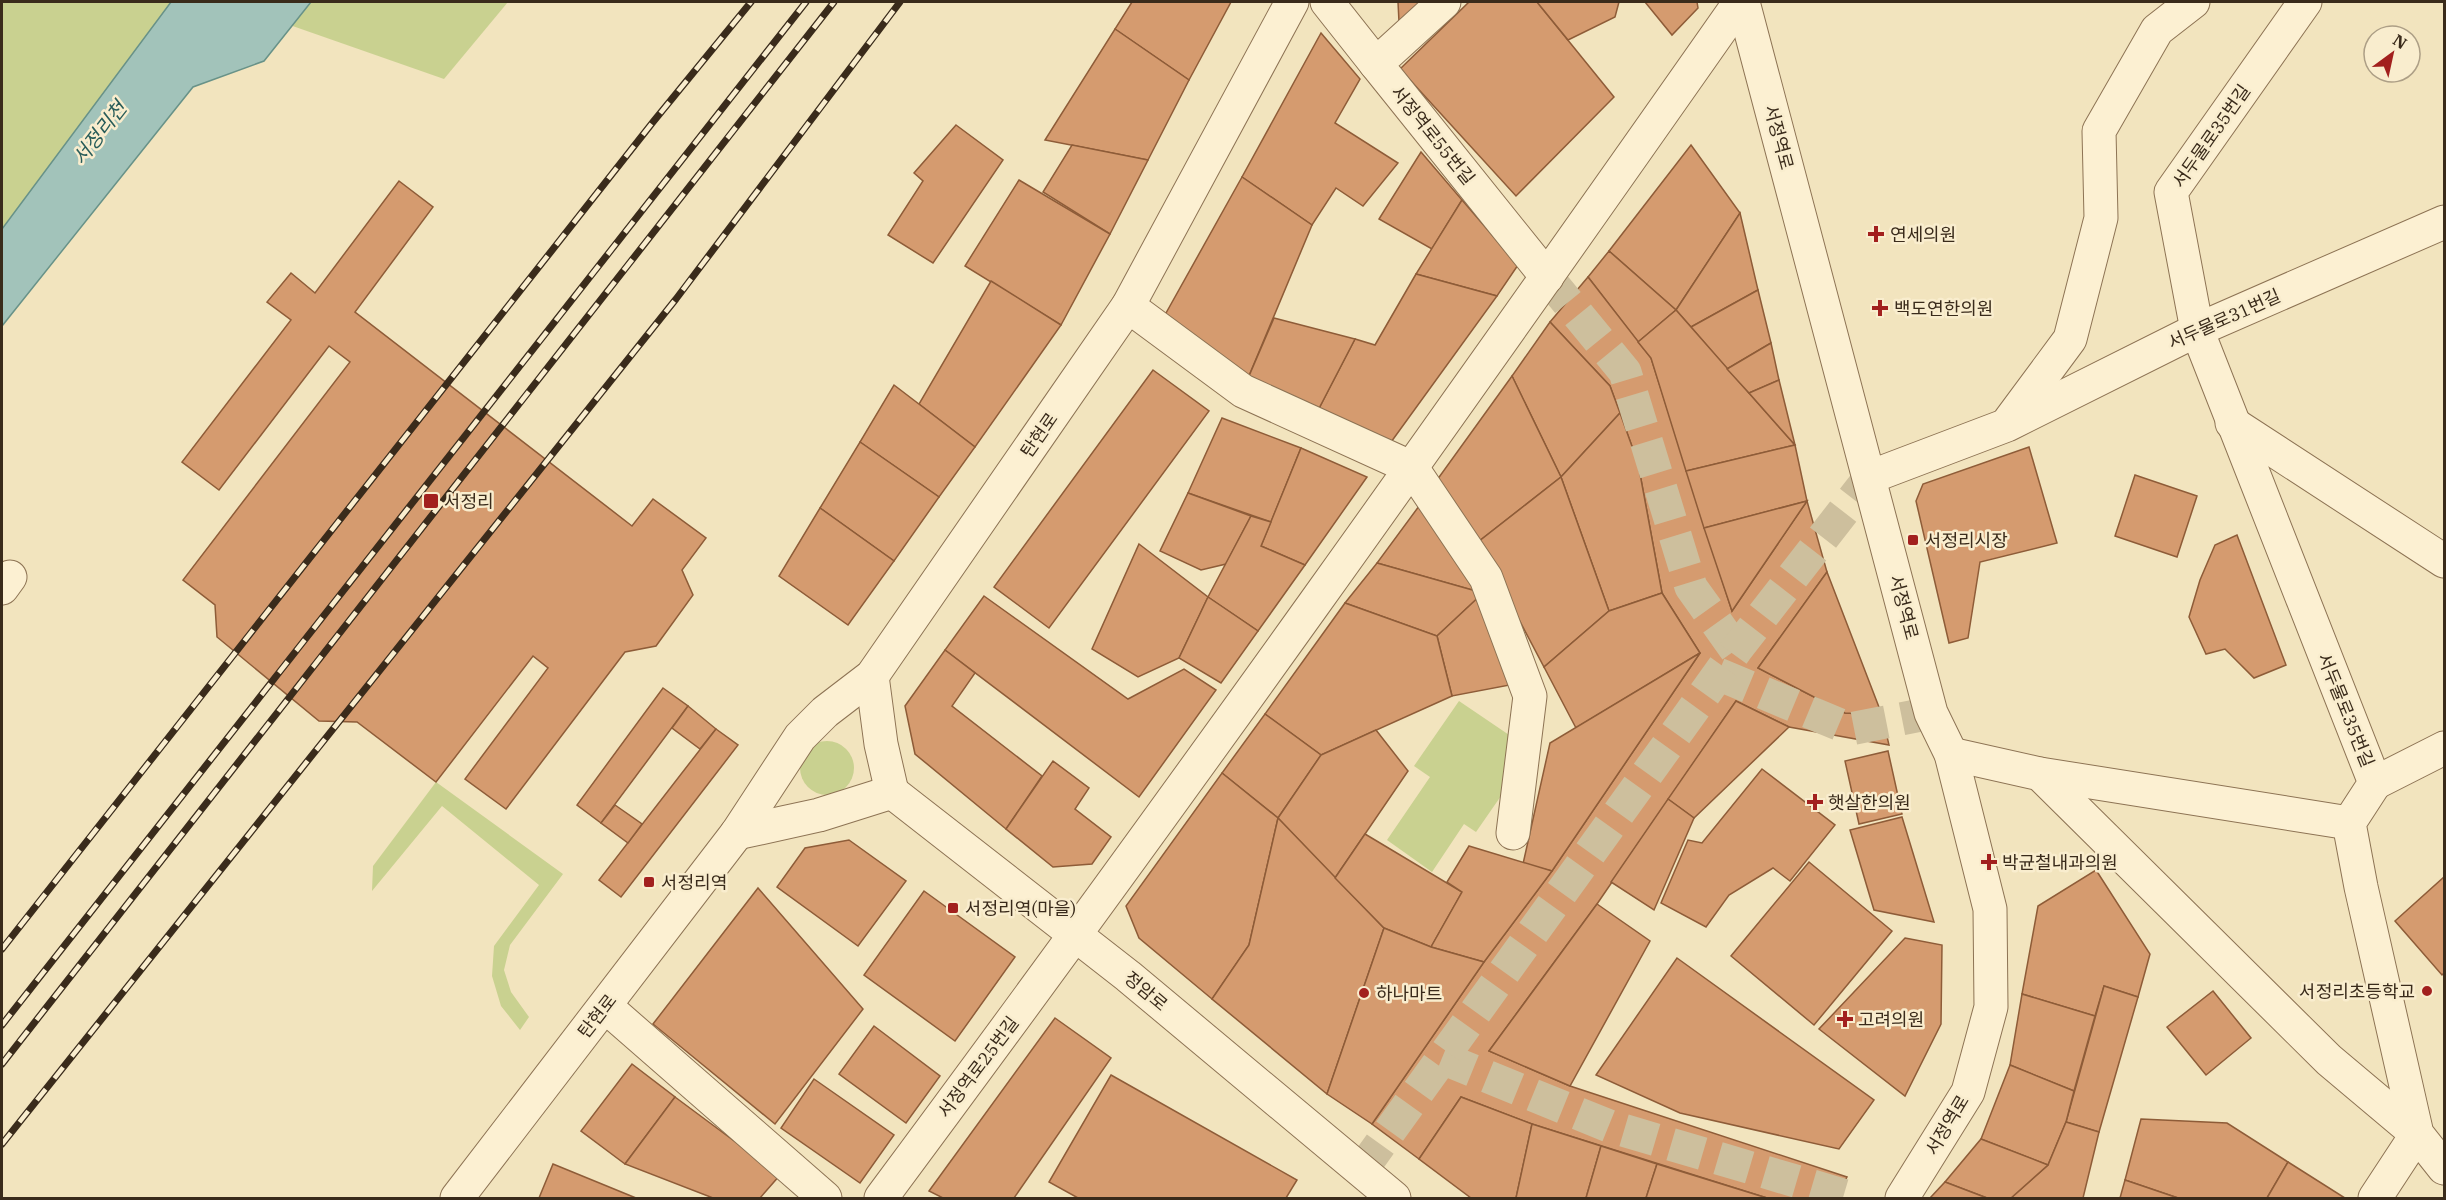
<svg xmlns="http://www.w3.org/2000/svg" width="2446" height="1200" viewBox="0 0 2446 1200" font-family="'IBM Plex Serif','Noto Sans KR',serif">
  <style>
    .green { fill: #c9d190 }
    .water { fill: #a2c3ba; stroke: #689288; stroke-width: 1.5 }
    .building { fill: #d59b6f; stroke: #8e5c38; stroke-width: 1.5 }
    .lines { fill: none; stroke-linecap: round; stroke-linejoin: round }
    .minor-tunnel { stroke: #cdbf9d; stroke-width: 33; stroke-dasharray: 33 16; stroke-linecap: butt }
    .minor-casing { stroke: #8d7354; stroke-width: 35 }
    .minor { stroke: #fcf0d2; stroke-width: 33 }
    .rail-casing { stroke: #3a2b1b; stroke-width: 7 }
    .rail { stroke: #f9edce; stroke-width: 4.5; stroke-dasharray: 14; stroke-linecap: butt }
    .poi-dot { fill: #a2201e; stroke: #f9edce; stroke-width: 2 }
    .labels { text-anchor: middle; dominant-baseline: central; stroke-width: 5; stroke-linejoin: round; paint-order: stroke }
    .street-label { font-size: 18px; fill: #3a2b1b; stroke: #f9edce }
    .poi-label { font-size: 18px; fill: #3a2b1b; stroke: #f9edce; text-anchor: start }
    .water-label { font-size: 20px; font-style: italic; fill: #285c59; stroke: #f9edce }
  </style>
  <rect width="100%" height="100%" fill="#f2e4be"/>
  <g class="green">
    <path d="M2,2H212L2,292Z"/>
    <path d="M224,2H508L444,79Z"/>
    <path d="M1459,701L1518,741L1519,770L1476,832L1464,824L1432,872L1387,840L1430,777L1414,766Z"/>
    <circle cx="827" cy="768" r="27"/>
    <path d="M436,782L563,874L510,945L504,970L511,992L529,1017L520,1030L501,1006L492,976L494,946L539,885L442,806L372,891L373,866Z"/>
  </g>
  <path class="water" d="M171,2H311L264,61L193,87L2,326V229Z"/>
  <g class="building">
    <path d="M1132,2H1231L1189,80L1115,29Z"/>
    <path d="M1398,2H1421L1399,22Z"/>
    <path d="M1469,2H1537L1614,97L1516,196L1400,69Z"/>
    <path d="M1537,2H1619L1615,17L1568,40Z"/>
    <path d="M1645,2H1697L1698,8L1672,35Z"/>
    <path d="M1115,29L1189,80L1148,160L1045,140Z"/>
    <path d="M1321,33L1360,79L1335,123L1398,163L1363,206L1336,188L1312,225L1242,177Z"/>
    <path d="M956,125L1003,160L933,263L888,235L923,181L914,173Z"/>
    <path d="M1072,145L1148,160L1110,234L1043,192Z"/>
    <path d="M1691,145L1740,213L1676,310L1609,251Z"/>
    <path d="M1421,152L1462,200L1432,249L1379,219Z"/>
    <path d="M1242,177L1312,225L1246,383L1161,322Z"/>
    <path d="M1019,180L1110,234L1061,325L965,266Z"/>
    <path d="M399,181L433,207L355,312L632,526L653,499L706,538L682,570L693,595L656,646L625,652L506,809L465,779L548,668L533,656L436,782L357,722L319,721L217,637L215,605L183,580L350,362L329,346L219,490L182,462L291,320L267,302L291,273L315,293Z"/>
    <path d="M1462,200L1518,265L1497,296L1416,274Z"/>
    <path d="M1740,213L1758,290L1691,327L1676,310Z"/>
    <path d="M1609,251L1676,310L1638,342L1588,277Z"/>
    <path d="M1416,274L1497,296L1386,449L1314,418L1355,339L1375,345Z"/>
    <path d="M1588,277L1651,358L1732,611L1807,501L1827,572L1758,668L1845,713L1882,715L1889,745L1789,727L1736,701L1597,904L1489,1051L1570,1086L1847,1177L1836,1198H1767L1532,1124L1461,1097L1419,1159L1372,1124L1484,962L1552,871L1700,653L1662,593L1638,463L1610,386L1550,322Z"/>
    <path d="M991,281L1061,325L975,447L919,404Z"/>
    <path d="M1758,290L1771,343L1727,369L1691,327Z"/>
    <path d="M1676,310L1749,393L1795,445L1686,471L1651,358L1638,342Z"/>
    <path d="M1274,318L1355,339L1314,418L1246,383Z"/>
    <path d="M1550,322L1610,386L1620,413L1561,477L1512,376Z"/>
    <path d="M1771,343L1779,380L1749,393L1727,369Z"/>
    <path d="M1153,370L1209,411L1049,628L994,587Z"/>
    <path d="M1512,376L1561,477L1478,542L1437,480Z"/>
    <path d="M1779,380L1795,445L1749,393Z"/>
    <path d="M894,385L975,447L939,497L860,442Z"/>
    <path d="M1620,413L1638,463L1662,593L1609,611L1561,477Z"/>
    <path d="M1222,418L1301,448L1271,522L1188,493Z"/>
    <path d="M860,442L939,497L894,561L820,508Z"/>
    <path d="M1795,445L1807,501L1704,528L1686,471Z"/>
    <path d="M2029,447L2057,543L1980,562L1968,638L1949,643L1916,501L1923,484Z"/>
    <path d="M1301,448L1367,477L1305,565L1261,546Z"/>
    <path d="M2135,475L2197,496L2177,557L2115,536Z"/>
    <path d="M1561,477L1609,611L1544,667L1478,542Z"/>
    <path d="M1188,493L1251,516L1226,564L1201,570L1160,551Z"/>
    <path d="M1425,498L1483,593L1377,563Z"/>
    <path d="M1807,501L1732,611L1704,528Z"/>
    <path d="M820,508L894,561L848,625L779,576Z"/>
    <path d="M1251,516L1271,522L1261,546L1305,565L1258,631L1208,597Z"/>
    <path d="M2237,535L2286,665L2254,678L2225,649L2206,654L2189,617L2200,580L2215,545Z"/>
    <path d="M1139,544L1208,597L1179,658L1138,677L1092,649Z"/>
    <path d="M1377,563L1483,593L1437,636L1345,603Z"/>
    <path d="M1827,572L1882,715L1845,713L1758,668Z"/>
    <path d="M1483,593L1515,684L1452,696L1437,636Z"/>
    <path d="M1662,593L1700,653L1576,728L1544,667L1609,611Z"/>
    <path d="M984,596L1128,699L1184,669L1216,690L1139,797L945,650Z"/>
    <path d="M1208,597L1258,631L1221,683L1179,658Z"/>
    <path d="M1345,603L1437,636L1452,696L1321,755L1265,714Z"/>
    <path d="M945,650L975,673L952,706L1042,776L1006,829L915,754L905,706Z"/>
    <path d="M1700,653L1552,871L1523,864L1550,743Z"/>
    <path d="M663,688L688,706L601,823L577,805Z"/>
    <path d="M1736,701L1789,727L1694,818L1668,799Z"/>
    <path d="M688,706L716,729L700,749L672,728Z"/>
    <path d="M1265,714L1321,755L1278,818L1222,773Z"/>
    <path d="M716,729L738,745L621,897L599,880Z"/>
    <path d="M1376,730L1408,771L1335,878L1278,818L1321,755Z"/>
    <path d="M1888,751L1902,814L1859,824L1845,761Z"/>
    <path d="M1053,761L1089,788L1075,809L1111,837L1092,864L1053,867L1006,829Z"/>
    <path d="M1762,769L1835,825L1790,881L1773,868L1729,895L1706,927L1661,903L1688,840L1702,843Z"/>
    <path d="M1222,773L1278,818L1249,945L1212,999L1139,938L1126,906Z"/>
    <path d="M1668,799L1694,818L1654,910L1611,882Z"/>
    <path d="M615,805L642,824L628,843L601,823Z"/>
    <path d="M1902,817L1934,922L1874,910L1850,830Z"/>
    <path d="M1278,818L1384,928L1327,1094L1212,999L1249,945Z"/>
    <path d="M1365,834L1462,892L1431,947L1384,928L1335,878Z"/>
    <path d="M849,840L906,881L858,946L777,887L805,848Z"/>
    <path d="M1469,846L1552,871L1484,962L1431,947L1462,892L1447,882Z"/>
    <path d="M1809,862L1892,931L1814,1025L1731,956Z"/>
    <path d="M2096,870L2150,954L2138,997L2104,986L2095,1016L2022,994L2038,906Z"/>
    <path d="M2444,877V973L2442,975L2395,921Z"/>
    <path d="M758,888L863,1009L775,1124L653,1024Z"/>
    <path d="M924,891L1015,957L955,1041L864,975Z"/>
    <path d="M1597,904L1650,941L1570,1086L1489,1051Z"/>
    <path d="M1384,928L1431,947L1484,962L1372,1124L1327,1094Z"/>
    <path d="M1905,938L1942,945L1941,1024L1905,1096L1819,1029Z"/>
    <path d="M1677,958L1874,1100L1839,1149L1680,1113L1596,1075Z"/>
    <path d="M2104,986L2138,997L2099,1132L2066,1122Z"/>
    <path d="M2213,991L2251,1038L2206,1075L2167,1027Z"/>
    <path d="M2022,994L2095,1016L2074,1091L2010,1065Z"/>
    <path d="M1055,1018L1111,1058L1014,1198H943L929,1191Z"/>
    <path d="M874,1026L940,1076L906,1123L839,1074Z"/>
    <path d="M632,1064L675,1097L625,1164L581,1131Z"/>
    <path d="M2010,1065L2074,1091L2066,1122L2048,1165L1981,1139Z"/>
    <path d="M1111,1075L1297,1180L1286,1198H1078L1049,1182Z"/>
    <path d="M814,1079L894,1135L860,1183L781,1128Z"/>
    <path d="M675,1097L780,1175L760,1198H713L625,1164Z"/>
    <path d="M1461,1097L1532,1124L1516,1198H1471L1419,1159Z"/>
    <path d="M2141,1119L2227,1123L2288,1162L2267,1198H2178L2125,1180Z"/>
    <path d="M2066,1122L2099,1132L2083,1198H2011L2048,1165Z"/>
    <path d="M1532,1124L1601,1146L1586,1198H1516Z"/>
    <path d="M1981,1139L2048,1165L2011,1198H1987L1945,1182Z"/>
    <path d="M1601,1146L1657,1164L1646,1198H1586Z"/>
    <path d="M2288,1162L2345,1198H2267Z"/>
    <path d="M553,1164L636,1198H539Z"/>
    <path d="M1657,1164L1767,1198H1646Z"/>
    <path d="M2125,1180L2178,1198H2120Z"/>
    <path d="M1945,1182L1987,1198H1930Z"/>
  </g>
  <g class="lines">
    <g class="minor-tunnel">
      <path d="M1547,277L1625,372L1691,587L1736,650"/>
      <path d="M1718,674L1850,729L1931,713"/>
      <path d="M1442,1058L1609,1126L1853,1198"/>
      <path d="M1361,1171L1736,650L1870,477"/>
    </g>
    <defs>
      <g id="minor">
        <path d="M1327,2L1376,64"/>
        <path d="M1444,2L1376,64L1547,277"/>
        <path d="M1743,2L1931,713L1951,754L1990,909L1991,1007L1968,1092L1902,1198"/>
        <path d="M2305,2L2171,192L2197,330L2375,783L2349,823L2361,887L2417,1134L2444,1168"/>
        <path d="M1128,306L1243,391L1412,468L1486,578L1530,696L1513,833"/>
        <path d="M2010,420L2070,339L2101,218L2099,131L2157,30L2193,2"/>
        <path d="M2232,423L2444,561"/>
        <path d="M1870,477L2007,425L2197,330L2444,222"/>
        <path d="M2,588L10,577"/>
        <path d="M872,676L881,744L892,792"/>
        <path d="M1951,754L2040,774L2329,1060L2417,1134"/>
        <path d="M2040,774L2349,823"/>
        <path d="M2375,783L2444,748"/>
        <path d="M892,792L1128,976L1394,1198"/>
        <path d="M737,833L819,815L892,792"/>
        <path d="M605,1006L825,1198"/>
        <path d="M457,1198L737,833L800,737L825,712L872,676L1128,306L1292,2"/>
        <path d="M881,1198C1174,804 1458,404 1740,2"/>
        <path d="M2375,1198L2417,1134"/>
      </g>
    </defs>
    <use href="#minor" class="minor-casing"/>
    <use href="#minor" class="minor"/>
    <defs>
      <g id="rail">
        <path d="M2,949L653,122L751,2"/>
        <path d="M2,1025L806,2"/>
        <path d="M2,1064L834,2"/>
        <path d="M2,1144L676,299L900,2"/>
      </g>
    </defs>
    <use href="#rail" class="rail-casing"/>
    <use href="#rail" class="rail"/>
  </g>
  <g class="poi-dot">
    <path d="M1873 225h6v6h6v6h-6v6h-6v-6h-6v-6h6z"/>
    <path d="M1877 299h6v6h6v6h-6v6h-6v-6h-6v-6h6z"/>
    <rect x="423" y="493" width="16" height="16" rx="3"/>
    <rect x="1907" y="534" width="12" height="12" rx="3"/>
    <path d="M1812 793h6v6h6v6h-6v6h-6v-6h-6v-6h6z"/>
    <path d="M1986 853h6v6h6v6h-6v6h-6v-6h-6v-6h6z"/>
    <rect x="643" y="876" width="12" height="12" rx="3"/>
    <rect x="947" y="902" width="12" height="12" rx="3"/>
    <circle cx="2427" cy="991" r="6"/>
    <circle cx="1364" cy="993" r="6"/>
    <path d="M1842 1010h6v6h6v6h-6v6h-6v-6h-6v-6h6z"/>
  </g>
  <g class="labels">
    <g class="street-label">
      <text transform="translate(1433 135) rotate(51)">서정역로55번길</text>
      <text transform="translate(2211 136) rotate(-55)">서두물로35번길</text>
      <text transform="translate(1779 137) rotate(75)">서정역로</text>
      <text transform="translate(2224 319) rotate(-24)">서두물로31번길</text>
      <text transform="translate(1039 435) rotate(-55)">탄현로</text>
      <text transform="translate(1904 607) rotate(75)">서정역로</text>
      <text transform="translate(2346 710) rotate(68)">서두물로35번길</text>
      <text transform="translate(1146 991) rotate(40)">정암로</text>
      <text transform="translate(597 1016) rotate(-52)">탄현로</text>
      <text transform="translate(978 1067) rotate(-53)">서정역로25번길</text>
      <text transform="translate(1947 1125) rotate(-59)">서정역로</text>
    </g>
    <g class="poi-label">
      <text x="1890" y="234">연세의원</text>
      <text x="1894" y="308">백도연한의원</text>
      <text x="444" y="501">서정리</text>
      <text x="1925" y="540">서정리시장</text>
      <text x="1828" y="802">햇살한의원</text>
      <text x="2002" y="862">박균철내과의원</text>
      <text x="661" y="882">서정리역</text>
      <text x="965" y="908">서정리역(마을)</text>
      <text x="2415" y="991" text-anchor="end">서정리초등학교</text>
      <text x="1376" y="993">하나마트</text>
      <text x="1858" y="1019">고려의원</text>
    </g>
    <g class="water-label">
      <text transform="translate(99 133) rotate(-52)">서정리천</text>
    </g>
  </g>
  <rect width="2446" height="1200" fill="none" stroke="#3a2b1b" stroke-width="6"/>
  <g transform="translate(2392 54) rotate(33)"><circle r="28" fill="#f9edce" stroke="#ad9f86" stroke-width="1.5"/>
  <path d="M0-4.5L10 22L0 15L-10 22Z" fill="#a2201e"/>
  <text y="-9" font-size="16" font-weight="bold" text-anchor="middle" fill="#3a2b1b">N</text>
  </g>
</svg>
